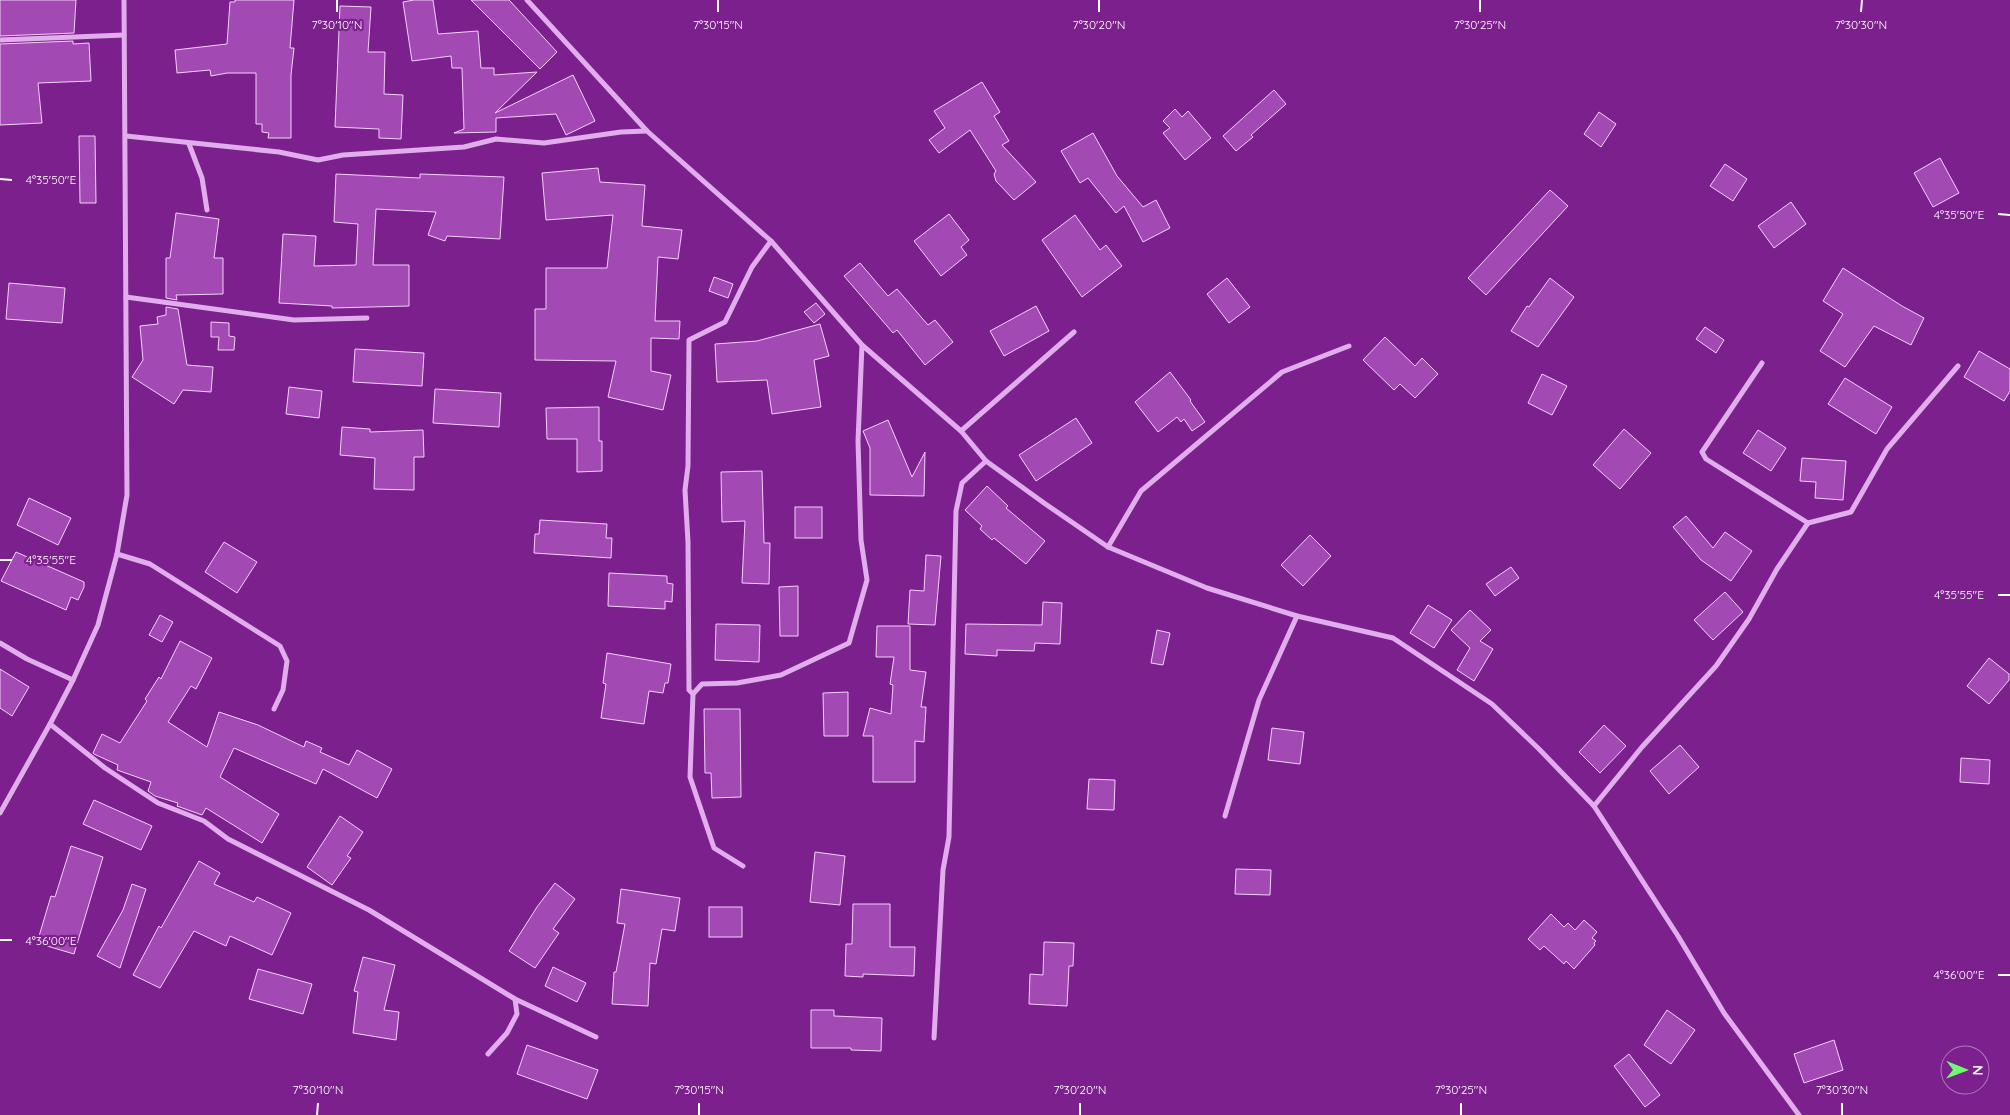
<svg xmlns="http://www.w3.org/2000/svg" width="2010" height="1115" viewBox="0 0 2010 1115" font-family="Quicksand,sans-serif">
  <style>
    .building { fill: #a249b3; stroke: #f2d2f8 }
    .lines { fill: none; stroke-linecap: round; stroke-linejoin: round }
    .minor { stroke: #e1adec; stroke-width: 5 }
    .ticks { fill: none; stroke: #fff; stroke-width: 2 }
    .ticks-label { font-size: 12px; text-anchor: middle; fill: #fff; stroke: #7b208c; stroke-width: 4.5; stroke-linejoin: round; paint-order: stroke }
  </style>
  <rect width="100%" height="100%" fill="#7b208c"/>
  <g class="building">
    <path d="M0,0H76L74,33L0,36Z"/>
    <path d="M235,0H294L290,48H294L291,75V138H268L269,133L262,132V124H256V73H227L211,76L210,70L177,73L175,50L227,44L230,2H235Z"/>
    <path d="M414,0H433L438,34L478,31L481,68H494V75L537,72L495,113L573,75L595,121L566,135L556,114L496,118V132L454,133L464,129L462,68H452L451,56L412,61L403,2Z"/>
    <path d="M471,0H509L557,52L540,69Z"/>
    <path d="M340,6L371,7L368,52H385L384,94L403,95L401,139L379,138V129L335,127Z"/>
    <path d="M73,41V44L89,43L91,81L38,83L42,123L0,125V44Z"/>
    <path d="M982,82L1000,112L994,116L1009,141L1002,145L1036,182L1014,200L996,181L994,174L996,171L970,130L939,153L929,140L945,128L934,111Z"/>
    <path d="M1274,90L1286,104L1251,135L1253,137L1236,151L1223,136Z"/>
    <path d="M1175,109L1182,117L1188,111L1211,138L1185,160L1163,133L1170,128L1163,121Z"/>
    <path d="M1599,112L1616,124L1601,147L1584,134Z"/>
    <path d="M1093,133L1117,176L1143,207L1156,200L1170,228L1143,242L1124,206L1116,213L1088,178L1080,183L1061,151Z"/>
    <path d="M79,136H95L96,203H80Z"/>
    <path d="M1940,158L1959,193L1933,207L1914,173Z"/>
    <path d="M1725,164L1747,179L1733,201L1710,186Z"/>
    <path d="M598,168L600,182L645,185L642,226L682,230L678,259L658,257L655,321H680L679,339L651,338V371L671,375L663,410L608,397L616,361L535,360V309H546V268H607L613,215L546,220L542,173Z"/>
    <path d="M336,174L420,178V174L504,177L500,239L447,236L445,241L428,235L436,212L376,209L373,265H409V306L332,308V306L279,303L283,234L316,236L314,266L356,265L358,224L334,222Z"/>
    <path d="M1550,190L1568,206L1486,295L1468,278Z"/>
    <path d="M1791,202L1806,224L1774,248L1758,226Z"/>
    <path d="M176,213L219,219L214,258H223V294L176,295L177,300L166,298V258H170Z"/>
    <path d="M949,214L969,240L961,247L967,255L941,276L914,241Z"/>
    <path d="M1075,215L1100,250L1106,245L1122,266L1082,297L1042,240Z"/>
    <path d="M860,263L888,296L897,289L928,325L935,320L953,342L925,365L897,330L893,333L844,276Z"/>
    <path d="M1843,268L1902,306L1924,318L1911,345L1874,326L1845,367L1820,351L1843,314L1823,301Z"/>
    <path d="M714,277L733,284L728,298L709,291Z"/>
    <path d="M1227,278L1250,307L1229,323L1207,294Z"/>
    <path d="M1550,278L1574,297L1538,347L1511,331L1527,306L1529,307Z"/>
    <path d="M9,283L65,288L62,323L6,319Z"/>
    <path d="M816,303L825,314L814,323L804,312Z"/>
    <path d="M1036,306L1049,331L1004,356L990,331Z"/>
    <path d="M166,307L178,309L187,365L213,367L211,392L183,390L174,404L132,377L143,360L140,326L158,324L157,317L166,315Z"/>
    <path d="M211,322L229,323V336L235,337L234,350H218L219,337H211Z"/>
    <path d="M820,324L829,356L814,360L821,407L772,414L767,380L717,382L715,344L757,341Z"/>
    <path d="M1705,327L1724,340L1716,353L1696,339Z"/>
    <path d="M1385,337L1415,366L1422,358L1438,374L1415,398L1400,384L1394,390L1363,360Z"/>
    <path d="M355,349L424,353L422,386L353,382Z"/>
    <path d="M1979,351L2010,369V391L2004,401L1964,377Z"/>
    <path d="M1170,372L1191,400L1190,401L1205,422L1192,431L1184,419L1181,422L1177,417L1158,432L1135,402Z"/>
    <path d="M1542,374L1567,386L1552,415L1528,403Z"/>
    <path d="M1845,378L1892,407L1876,434L1828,404Z"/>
    <path d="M289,387L322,391L319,418L286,414Z"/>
    <path d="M435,389L501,393L499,427L433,423Z"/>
    <path d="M599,407V441H602V471L577,472V439H547L546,408Z"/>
    <path d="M1076,418L1092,443L1036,481L1019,455Z"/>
    <path d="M888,420L912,477L925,452L924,496L870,495V448L863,431Z"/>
    <path d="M342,427L370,429V432L423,430L424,457H414V490L374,489L375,458L340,455Z"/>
    <path d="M1624,429L1651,453L1620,489L1593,465Z"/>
    <path d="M1758,430L1786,448L1771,471L1743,453Z"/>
    <path d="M1802,458L1846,461L1843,500L1815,498L1816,482L1800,481Z"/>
    <path d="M762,471L764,543H770L769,584L742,583L745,521L722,522L721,472Z"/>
    <path d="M987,486L1008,506L1006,508L1045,541L1026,564L994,538L992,540L980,529L982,526L965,510Z"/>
    <path d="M29,498L71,518L58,545L17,525Z"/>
    <rect x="795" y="507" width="27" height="31"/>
    <path d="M1686,516L1713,548L1725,532L1752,551L1731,581L1701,560L1673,527Z"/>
    <path d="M540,520L607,524L606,538H612L611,558L534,553L535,534H539Z"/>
    <path d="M1310,535L1331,556L1303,586L1281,565Z"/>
    <path d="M224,542L257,562L237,593L205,572Z"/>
    <path d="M16,552L84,582V587L78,600L71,597L66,610L1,581Z"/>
    <path d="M926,555L941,556L935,625L908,624L910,590L924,591Z"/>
    <path d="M1511,567L1519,578L1495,596L1486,584Z"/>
    <path d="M609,573L667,576V583L673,584L672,602L665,601V609L608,606Z"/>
    <path d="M798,586V636H780L779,587Z"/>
    <path d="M1725,592L1743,612L1713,640L1694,620Z"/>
    <path d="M1043,602L1062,603L1060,644L1035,643L1034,651L997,650V656L965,654L966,624L1042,625Z"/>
    <path d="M1428,605L1452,620L1434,648L1410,633Z"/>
    <path d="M1470,610L1491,630L1480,641L1493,649L1474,681L1457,670L1470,648L1451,630Z"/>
    <path d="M160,615L173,622L162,642L149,635Z"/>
    <path d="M716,624L760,625L759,662L715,660Z"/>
    <path d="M877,626H910V670L926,672L921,707H926L924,742L915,741V782H873V736H863L870,708L891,714L893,685L890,684L894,657H876Z"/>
    <path d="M1157,630L1170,633L1163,665L1151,663Z"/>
    <path d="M180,641L212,658L196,689L191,686L168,722L207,747L219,712L258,725L304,747L306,741L322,748L320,752L349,765L357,750L392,769L377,798L323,769L316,784L234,748L220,777L279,814L262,843L206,808L202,815L177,806L178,803L155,796L148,791L151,782L117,770L118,765L94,754L93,753L102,734L120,743L147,701L145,699L159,677L161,679Z"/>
    <path d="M607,653L671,664L668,683H665L663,693L649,691L644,724L601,718L606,684L603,683Z"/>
    <path d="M1989,658L2009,674V680L1989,704L1967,686Z"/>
    <path d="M0,669L29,687L12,716L0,708Z"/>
    <path d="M848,692V736H824L823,693Z"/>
    <path d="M704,709H740L741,797L712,798L711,773H705Z"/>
    <path d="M1604,725L1626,746L1600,773L1579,752Z"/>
    <path d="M1272,728L1304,732L1300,764L1268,760Z"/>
    <path d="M1680,745L1699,767L1669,794L1650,771Z"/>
    <path d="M1961,758L1990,760L1989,784L1960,782Z"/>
    <path d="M1089,779L1115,780L1114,810L1087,809Z"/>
    <path d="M94,800L152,826L141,850L83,824Z"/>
    <path d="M340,816L363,832L347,856L351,858L332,885L307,867Z"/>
    <path d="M71,846L103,857L74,954L37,943L51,896L55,897Z"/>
    <path d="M815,852L845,856L840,905L810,902Z"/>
    <path d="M199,861L220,873L214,884L254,902L257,897L291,913L272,955L230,936L226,946L194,931L160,988L133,975L159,926L161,928Z"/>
    <path d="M1236,869L1271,870L1270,895L1235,894Z"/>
    <path d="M555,883L575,899L553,929L559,933L535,968L509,951L537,907Z"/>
    <path d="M132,884L146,889L120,968L97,956L123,910Z"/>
    <path d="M621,889L680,898L675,931L662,929L656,964L650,963L648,1006L612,1004L614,972H616L625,924L617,923Z"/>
    <path d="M853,904H890V947H915L914,976L863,974V977L845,976L846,944H852Z"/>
    <rect x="709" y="907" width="33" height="30"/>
    <path d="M1551,914L1564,927L1568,923L1575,930L1584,920L1597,932L1592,938L1596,941L1594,943L1595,945L1574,969L1566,961L1564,964L1544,946L1540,950L1528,939Z"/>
    <path d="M1044,942L1074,943L1073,966H1069L1067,1006L1029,1004L1030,974L1043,975Z"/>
    <path d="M363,957L395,965L384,1010L399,1012L396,1040L353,1033L358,992L354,991Z"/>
    <path d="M553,967L586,983L577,1002L545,986Z"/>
    <path d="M258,969L312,984L303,1014L249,999Z"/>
    <path d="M811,1010H834V1016L882,1018L881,1051L851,1050V1048H811Z"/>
    <path d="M1667,1010L1695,1030L1671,1064L1644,1045Z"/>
    <path d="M1834,1040L1843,1070L1804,1083L1794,1054Z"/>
    <path d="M527,1045L598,1070L587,1099L517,1074Z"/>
    <path d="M1629,1054L1660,1095L1645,1107L1614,1066Z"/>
  </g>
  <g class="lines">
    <g class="minor">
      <path d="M527,0L647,131L771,241L862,345L961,431L986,461L1044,503L1108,547L1207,588L1297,616L1393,638L1492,704L1539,749L1594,806L1678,936L1724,1013L1799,1115"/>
      <path d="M0,40L124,35"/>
      <path d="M126,136L279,152L318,160L343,155L464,147L496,139L544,143L621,132L647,131"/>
      <path d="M189,144L202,178L207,210"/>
      <path d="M126,297L294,320L367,318"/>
      <path d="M1762,363L1702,452L1706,459L1808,523L1851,512L1887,449L1958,366"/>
      <path d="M961,431L1074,332"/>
      <path d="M1108,547L1141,491L1282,372L1349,346"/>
      <path d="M117,554L150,564L280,646L287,661L283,690L274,709"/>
      <path d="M0,643L27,659L73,680"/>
      <path d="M693,694L689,690L688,542L685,490L688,466L689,340L725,322L752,267L771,241"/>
      <path d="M50,724L105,768L158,803L204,821L228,839L369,910L515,999L596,1037"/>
      <path d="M1594,806L1642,747L1716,666L1749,619L1777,569L1808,523"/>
      <path d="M0,813L50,724L73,680L98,625L117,554L127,495L124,0"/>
      <path d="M1225,816L1259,700L1297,616"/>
      <path d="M743,866L714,848L690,777L693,694L702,684L737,683L781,675L849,643L867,580L861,540L858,441L862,345"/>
      <path d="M934,1038L943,870L949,837L956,511L962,483L986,461"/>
      <path d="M488,1054L507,1033L517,1014L515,999"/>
    </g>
  </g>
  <path class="ticks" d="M337,12V0M718,12V0M1099,12V0M1480,12V0M1861,12L1862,0M0,179L12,180M1998,214L2010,215M0,560H12M1998,595H2010M0,940H12M1998,975H2010M317,1115L318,1103M699,1115V1103M1080,1115V1103M1461,1115V1103M1842,1115V1103"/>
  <g class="ticks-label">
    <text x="337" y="29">7°30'10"N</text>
    <text x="718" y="29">7°30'15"N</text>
    <text x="1099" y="29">7°30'20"N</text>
    <text x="1480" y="29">7°30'25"N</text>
    <text x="1861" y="29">7°30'30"N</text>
    <text x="51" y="184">4°35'50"E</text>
    <text x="1959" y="219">4°35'50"E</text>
    <text x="51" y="564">4°35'55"E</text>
    <text x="1959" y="599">4°35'55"E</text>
    <text x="51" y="945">4°36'00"E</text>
    <text x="1959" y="979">4°36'00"E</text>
    <text x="318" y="1094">7°30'10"N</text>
    <text x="699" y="1094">7°30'15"N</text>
    <text x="1080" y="1094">7°30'20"N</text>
    <text x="1461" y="1094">7°30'25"N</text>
    <text x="1842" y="1094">7°30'30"N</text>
  </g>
  <g transform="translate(1965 1070) rotate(91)"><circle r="24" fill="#7b208c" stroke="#b079ba"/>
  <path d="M0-4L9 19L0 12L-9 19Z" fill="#6ef96e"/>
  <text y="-8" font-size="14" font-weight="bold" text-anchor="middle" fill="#ffffff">N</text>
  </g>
</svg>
